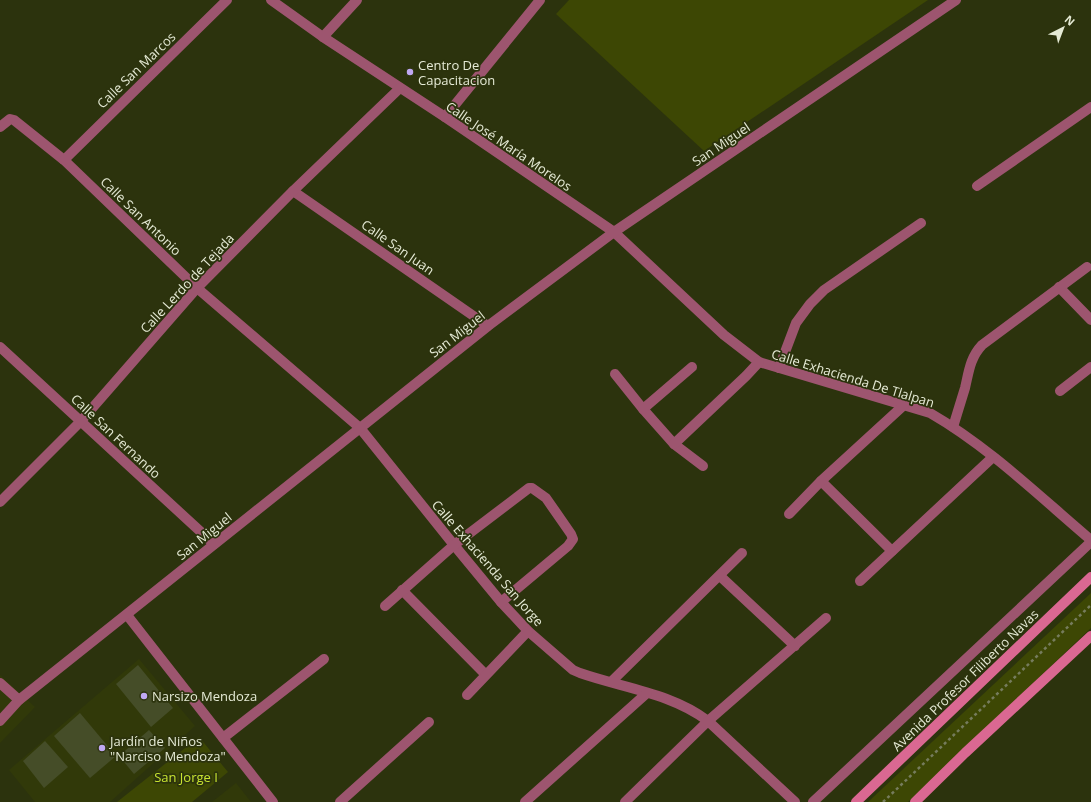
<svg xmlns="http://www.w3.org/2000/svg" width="1091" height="802" viewBox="0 0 1091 802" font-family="'Open Sans',sans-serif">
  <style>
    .built { fill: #313909 }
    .green { fill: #3d4704 }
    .building { fill: #454d28 }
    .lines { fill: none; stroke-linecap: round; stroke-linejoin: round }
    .path { stroke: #767c5d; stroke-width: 2.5; stroke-dasharray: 3 3; stroke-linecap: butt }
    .street { stroke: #9d556f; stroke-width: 10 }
    .secondary { stroke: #da6892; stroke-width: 10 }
    .poi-dot { fill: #c0a8f3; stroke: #2c330d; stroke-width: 1.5 }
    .labels { text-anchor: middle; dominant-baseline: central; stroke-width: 3.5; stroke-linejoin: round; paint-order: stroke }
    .poi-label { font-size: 13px; fill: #e5ead5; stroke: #2c330d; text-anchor: start }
    .street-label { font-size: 13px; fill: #e5ead5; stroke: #2c330d }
    .park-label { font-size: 13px; fill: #c8e431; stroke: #2c330d }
  </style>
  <rect width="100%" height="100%" fill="#2c330d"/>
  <g class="built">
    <path d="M139,659L195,726L110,802H35L9,770Z"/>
    <path d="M0,675L35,707L0,743Z"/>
    <path d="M236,783L251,802H212Z"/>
  </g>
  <g class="green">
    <path d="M569,0H928L704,151L556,14Z"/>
    <path d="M1091,593V628L908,802H868Z"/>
    <path d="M199,737L228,772L192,802H117Z"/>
  </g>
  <g class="building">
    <path d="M138,665L173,708L151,727L116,684Z"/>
    <path d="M80,713L116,756L90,778L54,736Z"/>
    <path d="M149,730L165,748L134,774L119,756Z"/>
    <path d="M45,741L68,767L44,788L23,761Z"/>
  </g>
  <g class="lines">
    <path class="path" d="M883,802L1091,605"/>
    <g class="street">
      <path d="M271,0L323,37L445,117L614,232L724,335L759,362L930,413C989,447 1039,496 1091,540"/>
      <path d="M323,37L357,0"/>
      <path d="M445,117L540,0"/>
      <path d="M0,127L10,119L14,120L64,160L197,288L360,428L454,545L501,602L528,631L573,670L580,673C623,688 671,693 708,721L795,802"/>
      <path d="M64,160L227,0"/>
      <path d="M977,186L1091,107"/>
      <path d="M293,191L488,326"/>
      <path d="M1059,287L1091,320"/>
      <path d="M0,347L214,544"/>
      <path d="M779,368L796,323L810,304L824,290L921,223"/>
      <path d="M615,374L643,409L674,444L703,466"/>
      <path d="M1060,391L1091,367"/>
      <path d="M643,409L692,367"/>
      <path d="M953,427C957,414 961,401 965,388C969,371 970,358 982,345L1087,267"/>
      <path d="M674,444L746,376L759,362"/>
      <path d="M821,481L892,551"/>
      <path d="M0,502L81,421L197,288L293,191L400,88"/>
      <path d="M789,514L821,481L904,405"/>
      <path d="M720,576L795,646"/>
      <path d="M860,581L993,457"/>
      <path d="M402,590L485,674"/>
      <path d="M385,606L454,545L529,488H532L546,498L571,534L573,539L568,546L501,602"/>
      <path d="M127,615L273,802"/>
      <path d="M611,682L742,553"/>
      <path d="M0,683L19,700"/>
      <path d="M467,695L528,631"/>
      <path d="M0,721L19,700L488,326L614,232L956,0"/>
      <path d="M223,738L324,659"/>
      <path d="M340,802L429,722"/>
      <path d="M525,802L647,693"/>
      <path d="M625,802L708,721L826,618"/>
      <path d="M813,802L1091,542"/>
    </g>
    <g class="secondary">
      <path d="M856,802L1091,577"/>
      <path d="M915,802L965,753L1091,636"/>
    </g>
  </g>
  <g class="poi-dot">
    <circle cx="410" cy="72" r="4"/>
    <circle cx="144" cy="696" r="4"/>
    <circle cx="102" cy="748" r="4"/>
  </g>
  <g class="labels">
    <g class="poi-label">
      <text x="418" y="65">Centro De<tspan x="418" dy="15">Capacitacion</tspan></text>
      <text x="152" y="696">Narsizo Mendoza</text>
      <text x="110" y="741">Jardín de Niños<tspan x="110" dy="15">"Narciso Mendoza"</tspan></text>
    </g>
    <g class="street-label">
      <text transform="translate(136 70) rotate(-44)">Calle San Marcos</text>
      <text transform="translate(721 144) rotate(-34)">San Miguel</text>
      <text transform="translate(509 146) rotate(34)">Calle José María Morelos</text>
      <text transform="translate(141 216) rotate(44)">Calle San Antonio</text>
      <text transform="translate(398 247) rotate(35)">Calle San Juan</text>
      <text transform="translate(187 283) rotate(-47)">Calle Lerdo de Tejada</text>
      <text transform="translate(457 334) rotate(-38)">San Miguel</text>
      <text transform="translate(853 378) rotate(17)">Calle Exhacienda De Tlalpan</text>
      <text transform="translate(116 436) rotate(43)">Calle San Fernando</text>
      <text transform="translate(204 536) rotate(-39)">San Miguel</text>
      <text transform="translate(488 563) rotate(49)">Calle Exhacienda San Jorge</text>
      <text transform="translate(965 680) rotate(-44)">Avenida Profesor Filiberto Navas</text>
    </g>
    <g class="park-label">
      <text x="186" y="777">San Jorge I</text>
    </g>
  </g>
  <g transform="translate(1063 28) rotate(42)" stroke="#2c330d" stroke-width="3" paint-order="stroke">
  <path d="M0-3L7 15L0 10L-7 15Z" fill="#e5ead5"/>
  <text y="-6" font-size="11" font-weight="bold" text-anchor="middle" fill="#e5ead5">N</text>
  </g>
</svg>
